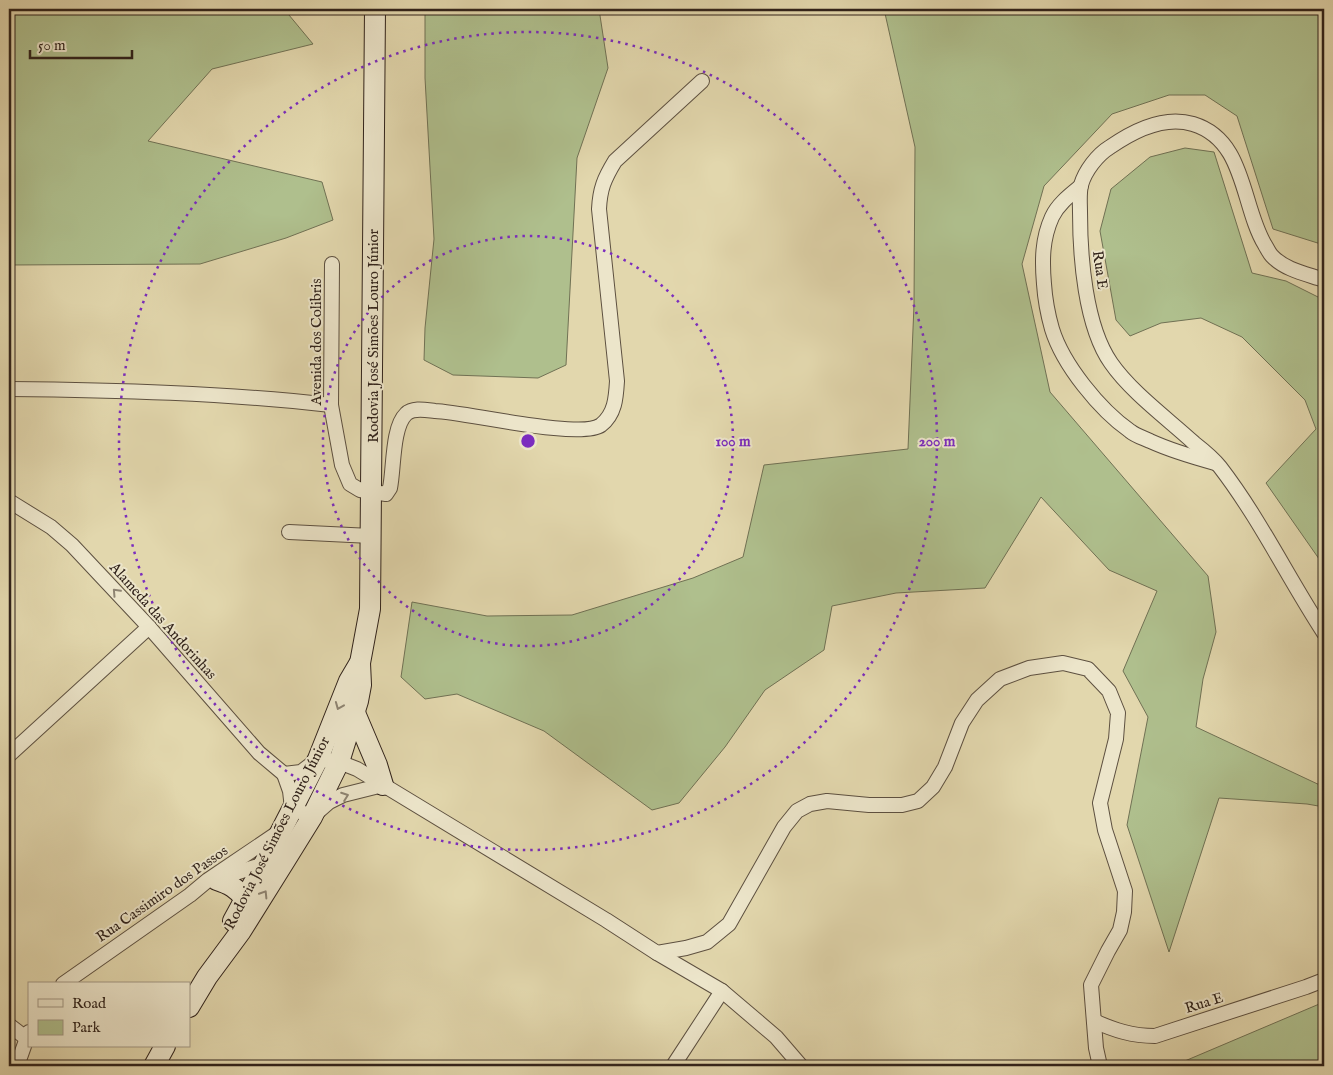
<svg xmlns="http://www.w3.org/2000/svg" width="1333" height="1075" viewBox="0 0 1333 1075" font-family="'IM FELL English',serif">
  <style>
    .green { fill: #afbf8d; stroke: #707154 }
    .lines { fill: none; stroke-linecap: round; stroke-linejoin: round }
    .minor-casing { stroke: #5d5040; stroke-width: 16 }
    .secondary-casing { stroke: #31231b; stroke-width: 22 }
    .minor { stroke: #ece5ca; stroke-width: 14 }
    .secondary { stroke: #ece5ca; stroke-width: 20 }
    .oneway { stroke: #8e8472 }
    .ring { fill: none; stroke: #7b2cbf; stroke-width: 2.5; stroke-dasharray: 2.5 5 }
    .labels { text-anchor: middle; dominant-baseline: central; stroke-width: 4; stroke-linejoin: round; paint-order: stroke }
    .street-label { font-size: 15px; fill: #31231b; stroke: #ece5ca }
    .centre { fill: #7b2cbf; stroke: #ece5ca; stroke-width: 2.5 }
    .ring-label { font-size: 15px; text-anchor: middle; font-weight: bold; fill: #7b2cbf; stroke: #ece5ca; stroke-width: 4; stroke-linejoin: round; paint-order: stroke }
  </style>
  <rect width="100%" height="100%" fill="#e2d7ad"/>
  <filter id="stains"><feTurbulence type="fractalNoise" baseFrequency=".004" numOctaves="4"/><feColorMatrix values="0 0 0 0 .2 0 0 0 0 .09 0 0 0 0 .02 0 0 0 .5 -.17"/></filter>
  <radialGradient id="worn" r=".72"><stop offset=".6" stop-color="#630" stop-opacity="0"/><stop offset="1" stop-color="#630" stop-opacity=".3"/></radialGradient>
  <g class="green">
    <path d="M9,9H284L313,44L212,69L148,141L322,182L333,220L286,238L200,264L9,265Z"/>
    <path d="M425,9H599L608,68L577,158L566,365L538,378L453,375L424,360L425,328L434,239L425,78Z"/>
    <path d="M884,9H1324V245L1273,229L1237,116L1205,95H1169L1112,114L1044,186L1022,264L1050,392L1208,576L1216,632L1203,679L1196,727L1324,787V807L1307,804L1219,798L1169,952L1127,825L1148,717L1123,671L1157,591L1109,570L1041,497L985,588L896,593L832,606L824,650L765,690L725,747L679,803L652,810L544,731L457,694L425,699L401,677L412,602L487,616L572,615L693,578L743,557L764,465L908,449L914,305L915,147Z"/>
    <path d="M1185,148L1214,152L1252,273L1286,281L1324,300V566L1266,483L1316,429L1305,400L1242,337L1201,318L1161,323L1130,336L1116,320L1100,231L1111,189L1150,157Z"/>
    <path d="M1324,1002V1066H1173Z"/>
  </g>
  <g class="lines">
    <defs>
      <g id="minor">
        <path d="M1081,186C1070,195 1058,204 1052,217C1042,239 1042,261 1044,284C1045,299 1048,315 1052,329C1063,365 1100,410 1130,431C1136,436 1144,438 1150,441C1172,451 1193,457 1215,463"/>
        <path d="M332,264L331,405L342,465L350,484L360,490L386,494L390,488C394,469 392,427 406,414C413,407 426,410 435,411C465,412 581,440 601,425C615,414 616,398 617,381L599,209C600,189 604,179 615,161L702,81"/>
        <path d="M1324,280C1307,274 1285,270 1272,256C1269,253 1267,248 1265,245C1241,205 1246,140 1193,124C1164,115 1133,131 1110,147C1097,155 1085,171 1081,185C1079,193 1080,204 1080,212C1080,256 1085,326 1111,363C1131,392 1168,419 1194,443C1203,450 1213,458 1220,467C1260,519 1288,578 1324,633"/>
        <path d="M9,389C117,390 224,393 331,405"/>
        <path d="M9,501L51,527L72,545L149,627L259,753L284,774"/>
        <path d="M289,532L371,536"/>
        <path d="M9,755L149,627"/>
        <path d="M284,774L301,772L318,759L339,762L357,769L606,920L657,953L686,948L707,942L729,924L784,827L797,811L810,804L827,801L869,805H902L918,801L933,787L945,767L962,723L977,700L1000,679L1029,668L1063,663L1088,669L1109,691L1118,713L1116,739L1100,803L1105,830L1125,891L1124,912L1120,930L1108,951L1091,985L1096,1048L1100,1066"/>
        <path d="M284,774L290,791L292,808L312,817L329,802L343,795L383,785"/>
        <path d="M223,877L267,863"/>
        <path d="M657,953L722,991L776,1037L801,1066"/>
        <path d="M63,984L190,895L208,880L279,832"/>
        <path d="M1094,1021C1114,1030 1132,1036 1155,1036L1306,987L1324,980"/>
        <path d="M9,1025L26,1038"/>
        <path d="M17,1066L29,1032"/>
        <path d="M673,1066L722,991"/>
      </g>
      <g id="secondary">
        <path d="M355,713L377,765L383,785"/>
        <path d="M217,880C229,884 237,888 245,899"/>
        <path d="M233,921L264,864L318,759L349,681L359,664"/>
        <path d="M189,1007L207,977L241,931L286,859L312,817L339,762L358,701L361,685L360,663L370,609L375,9"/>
        <path d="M154,1066L165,1046"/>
      </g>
    </defs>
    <use href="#minor" class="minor-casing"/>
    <use href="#secondary" class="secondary-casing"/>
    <use href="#minor" class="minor"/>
    <use href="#secondary" class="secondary"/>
  </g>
  <defs><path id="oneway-chevron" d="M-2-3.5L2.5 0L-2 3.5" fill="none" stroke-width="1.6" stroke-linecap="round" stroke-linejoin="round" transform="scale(1.25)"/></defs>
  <g class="oneway">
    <use href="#oneway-chevron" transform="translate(116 592) rotate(-133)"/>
    <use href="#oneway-chevron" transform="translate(339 706) rotate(112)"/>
    <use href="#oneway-chevron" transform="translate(345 796) rotate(-20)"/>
    <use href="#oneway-chevron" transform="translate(264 894) rotate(-58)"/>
  </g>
  <g class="ring">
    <circle cx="528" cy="441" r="205"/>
    <circle cx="528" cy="441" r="409"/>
  </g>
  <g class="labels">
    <g class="street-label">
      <text transform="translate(1100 270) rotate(82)">Rua E</text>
      <text transform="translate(373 336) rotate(-90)">Rodovia José Simões Louro Júnior</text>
      <text transform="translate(316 342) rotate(-90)">Avenida dos Colibris</text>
      <text transform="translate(163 621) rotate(48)">Alameda das Andorinhas</text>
      <text transform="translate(277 833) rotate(-63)">Rodovia José Simões Louro Júnior</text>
      <text transform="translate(162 894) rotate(-35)">Rua Cassimiro dos Passos</text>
      <text transform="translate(1204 1003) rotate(-18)">Rua E</text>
    </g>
  </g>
  <circle cx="528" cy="441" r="8" class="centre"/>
  <g class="ring-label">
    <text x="733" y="446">100 m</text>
    <text x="937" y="446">200 m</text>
  </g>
  <rect width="1333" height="1075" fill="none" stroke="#e2d7ad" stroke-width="30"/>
  <rect x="10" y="10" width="1313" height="1055" fill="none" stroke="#31231b" stroke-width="2.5"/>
  <rect x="15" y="15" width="1303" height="1045" fill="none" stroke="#31231b"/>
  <rect x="28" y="982" width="162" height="65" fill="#ece5ca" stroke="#a19784"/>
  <rect x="38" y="999" width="25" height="8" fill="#ece5ca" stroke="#a19784"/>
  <text x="72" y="1008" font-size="15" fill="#31231b">Road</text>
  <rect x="38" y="1020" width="25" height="15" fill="#afbf8d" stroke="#a19784"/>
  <text x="72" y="1032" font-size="15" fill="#31231b">Park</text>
  <path d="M30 50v8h102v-8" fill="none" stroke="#31231b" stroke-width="2.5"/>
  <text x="38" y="50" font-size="15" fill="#31231b" stroke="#ece5ca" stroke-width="4" paint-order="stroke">50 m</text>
  <rect width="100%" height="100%" filter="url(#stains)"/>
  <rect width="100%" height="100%" fill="url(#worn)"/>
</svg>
